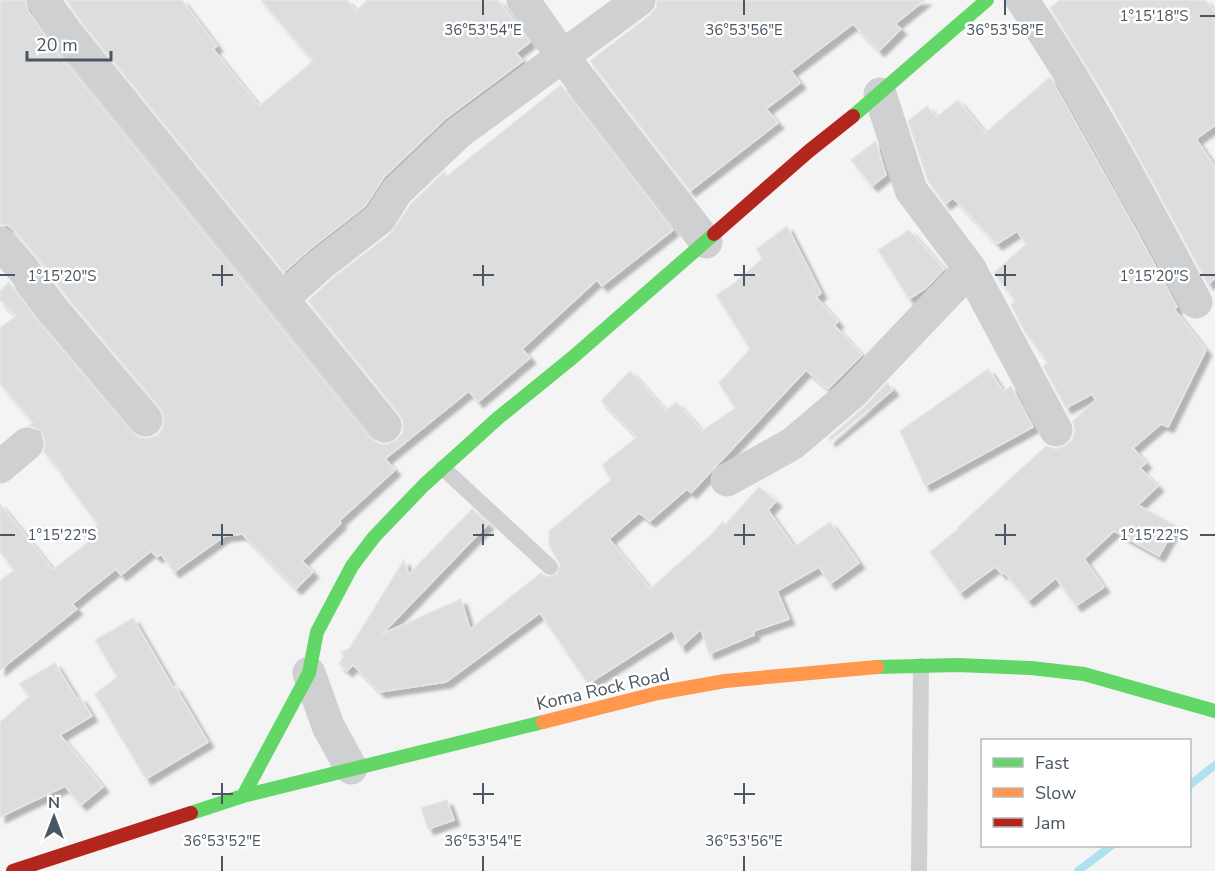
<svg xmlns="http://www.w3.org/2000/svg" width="1215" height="871" viewBox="0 0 1215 871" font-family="'Nunito Sans',sans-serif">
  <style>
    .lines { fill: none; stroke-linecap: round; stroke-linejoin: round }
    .stream { stroke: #aee2f0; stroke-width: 8 }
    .building { fill: #ddddde; stroke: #e5e6e7; stroke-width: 1.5; filter: url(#shadow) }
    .lane { stroke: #ced0d2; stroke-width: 16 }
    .street { stroke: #ced0d2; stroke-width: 33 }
    .fast { stroke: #63d668; stroke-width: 14 }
    .slow { stroke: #ff974d; stroke-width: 14 }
    .jam { stroke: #b3261e; stroke-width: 14 }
    .ticks { fill: none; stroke: #4a5661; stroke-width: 2 }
    .labels { text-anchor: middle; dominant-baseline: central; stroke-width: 5; stroke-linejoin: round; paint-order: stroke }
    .street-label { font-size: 18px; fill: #4a5661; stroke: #fff }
    .ticks-label { font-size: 15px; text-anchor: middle; fill: #4a5661; stroke: #fff; stroke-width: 5; stroke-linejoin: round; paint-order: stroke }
  </style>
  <defs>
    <filter id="shadow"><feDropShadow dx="5.5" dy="5.5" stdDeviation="1.5" flood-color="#0004"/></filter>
  </defs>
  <rect width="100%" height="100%" fill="#f4f4f4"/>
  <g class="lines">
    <g class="stream">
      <path d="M1190,785L1215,765"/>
      <path d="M1078,871L1111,846"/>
    </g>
  </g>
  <g class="building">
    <path d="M0,0H25L28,11L53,47L370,438L379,444H388L397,440L403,432V422L400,415L308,301L333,278L390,234L412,203L444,172L447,176L561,85L673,230L602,286L597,280L522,349L530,358L478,402L469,391L385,459L395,470L339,521L341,523L302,561L313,572L296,589L242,534L225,536L174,572L161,554L157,557L151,551L121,575L116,569L72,604L77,609L0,670V581L14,570L0,552V504L53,570L88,542L84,536L98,525L60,473L61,472L44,452L45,441L42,432L34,427L29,426L33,423L0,384V328L16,316L0,300V291L9,282L39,322L132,432L140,438H149L158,435L163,427L164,417L160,408L68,298L36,256L14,230L7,225H0Z"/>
    <path d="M66,0H182L217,46L213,49L259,106L313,61L261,0H347L356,11L368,0H498L530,42L516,53L523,61L445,119L384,177L365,206L310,249L284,272L83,24Z"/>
    <path d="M657,0H925L895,24L901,29L879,51L853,24L791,71L800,83L766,109L778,123L690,191L590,61L650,15L656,8Z"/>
    <path d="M1060,0H1205L1215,12V125L1196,139L1215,167V278L1208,284L1108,101L1050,8Z"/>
    <path d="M1050,77L1138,234L1177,307L1174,309L1206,350L1168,427L1161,424L1133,448L1146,463L1140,468L1158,486L1138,505L1176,526L1159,556L1114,531L1084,559L1104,587L1076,606L1056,578L1028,601L1004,572L1002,574L995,567L960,593L930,552L958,529L957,528L1046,446L1056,449L1065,446L1072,440L1075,431L1073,421L1096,400L1092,394L1066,408L1043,366L1048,363L1025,332L1011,305L1015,301L994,273L1026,244L1017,231L997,244L953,198L945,204L928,181L908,121L927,106L936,117L958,100L985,133Z"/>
    <path d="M876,141L886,175L872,186L851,160Z"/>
    <path d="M787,226L821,293L816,297L838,322L834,325L862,355L828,389L806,370L691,493L687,489L650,521L639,513L609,539L650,589L712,534L723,521L725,525L759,487L776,501L768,510L794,547L830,522L859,563L830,584L819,567L777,591L789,619L754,631V635L709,654L701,629L681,647L672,630L588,684L540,613L446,682L380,692L353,665L347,671L339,664L344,656L341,652L349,649L404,560L409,574L472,509L488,524L382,634L461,599L470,629L541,573L548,577L557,574L560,564L549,545V531L611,480L602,465L637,437L601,401L630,371L666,411L676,402L702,431L735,408L719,383L750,349L716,295L732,285L762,259L757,249Z"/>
    <path d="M909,230L944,269L926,288L909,299L878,250Z"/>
    <path d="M988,369L1003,391L1011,386L1033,427L925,486L900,431Z"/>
    <path d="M887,383L893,390L830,441L829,438L863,408Z"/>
    <path d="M133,618L173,687L175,686L208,742L146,779L95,694L117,677L95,640Z"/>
    <path d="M55,663L77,699L80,697L92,716L60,735L103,787L81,805L65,786L0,817V722L30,696L19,684Z"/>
    <path d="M447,800L454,820L428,829L421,808Z"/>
  </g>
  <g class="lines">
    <g class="lane">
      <path d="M443,468L550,567"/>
      <path d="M919,871L921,666"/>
    </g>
    <g class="street">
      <path d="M43,0L68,35L385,426"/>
      <path d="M523,0L563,57L706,242"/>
      <path d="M1022,0C1088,96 1141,199 1196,302"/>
      <path d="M880,94L911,190L970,269L1056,430"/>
      <path d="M0,243L22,268L53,310L146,420"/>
      <path d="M282,299L321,264L379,219L397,191L458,133L639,0"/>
      <path d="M0,467L27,444"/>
      <path d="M727,480L792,444L851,394L970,269"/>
      <path d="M309,673L328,726L351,768"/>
    </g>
    <g class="fast">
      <path d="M853,116L987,0"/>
      <path d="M877,667L957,665L1031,668L1084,674L1215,711"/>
      <path d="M243,796L309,673L317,632L352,566L374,537L424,485L498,418L572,358L714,234"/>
      <path d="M191,813L243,796L543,722"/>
    </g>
    <path class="slow" d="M543,722L658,693L725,681L877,667"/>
    <g class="jam">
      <path d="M714,234L809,151L853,116"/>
      <path d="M13,871L191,813"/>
    </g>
  </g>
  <path class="ticks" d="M483,0V15M744,0V15M1005,0V15M1200,16H1215M222,265V286M483,265V286M744,265V286M1005,265V286M0,275H15M212,275H233M473,275H494M734,275H755M995,275H1016M1200,275H1215M222,524V545M483,524V545M744,524V545M1005,524V545M0,535H15M212,535H233M473,535H494M734,535H755M995,535H1016M1200,535H1215M222,783V804M483,783V804M744,783V804M212,794H233M473,794H494M734,794H755M222,856V871M483,856V871M744,856V871"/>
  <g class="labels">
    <g class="street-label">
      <text transform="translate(603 689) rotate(-13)">Koma Rock Road</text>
    </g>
  </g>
  <g class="ticks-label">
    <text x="1154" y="21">1°15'18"S</text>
    <text x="483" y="35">36°53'54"E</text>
    <text x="744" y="35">36°53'56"E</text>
    <text x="1005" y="35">36°53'58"E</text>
    <text x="62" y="281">1°15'20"S</text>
    <text x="1154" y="281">1°15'20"S</text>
    <text x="62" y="540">1°15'22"S</text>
    <text x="1154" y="540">1°15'22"S</text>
    <text x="222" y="846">36°53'52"E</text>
    <text x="483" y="846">36°53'54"E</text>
    <text x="744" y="846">36°53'56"E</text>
  </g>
  <rect x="981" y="739" width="210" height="108" fill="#ffffff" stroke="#b7bbc0" stroke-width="1.5"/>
  <rect x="993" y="758" width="30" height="9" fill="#63d668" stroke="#b7bbc0" stroke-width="1.5"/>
  <text x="1035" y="769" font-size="18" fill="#4a5661">Fast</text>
  <rect x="993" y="788" width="30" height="9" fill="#ff974d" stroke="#b7bbc0" stroke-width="1.5"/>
  <text x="1035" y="799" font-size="18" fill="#4a5661">Slow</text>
  <rect x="993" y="818" width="30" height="9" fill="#b3261e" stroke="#b7bbc0" stroke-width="1.5"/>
  <text x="1035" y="829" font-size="18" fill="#4a5661">Jam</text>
  <g transform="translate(54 817)" stroke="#ffffff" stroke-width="4.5" paint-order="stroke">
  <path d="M0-4.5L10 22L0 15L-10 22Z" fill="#4a5661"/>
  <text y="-9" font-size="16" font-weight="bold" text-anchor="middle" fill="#4a5661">N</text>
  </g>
  <path d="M27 51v9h84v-9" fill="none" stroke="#4a5661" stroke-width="3"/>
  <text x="36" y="51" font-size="18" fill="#4a5661" stroke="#ffffff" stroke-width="4.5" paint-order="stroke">20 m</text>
</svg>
